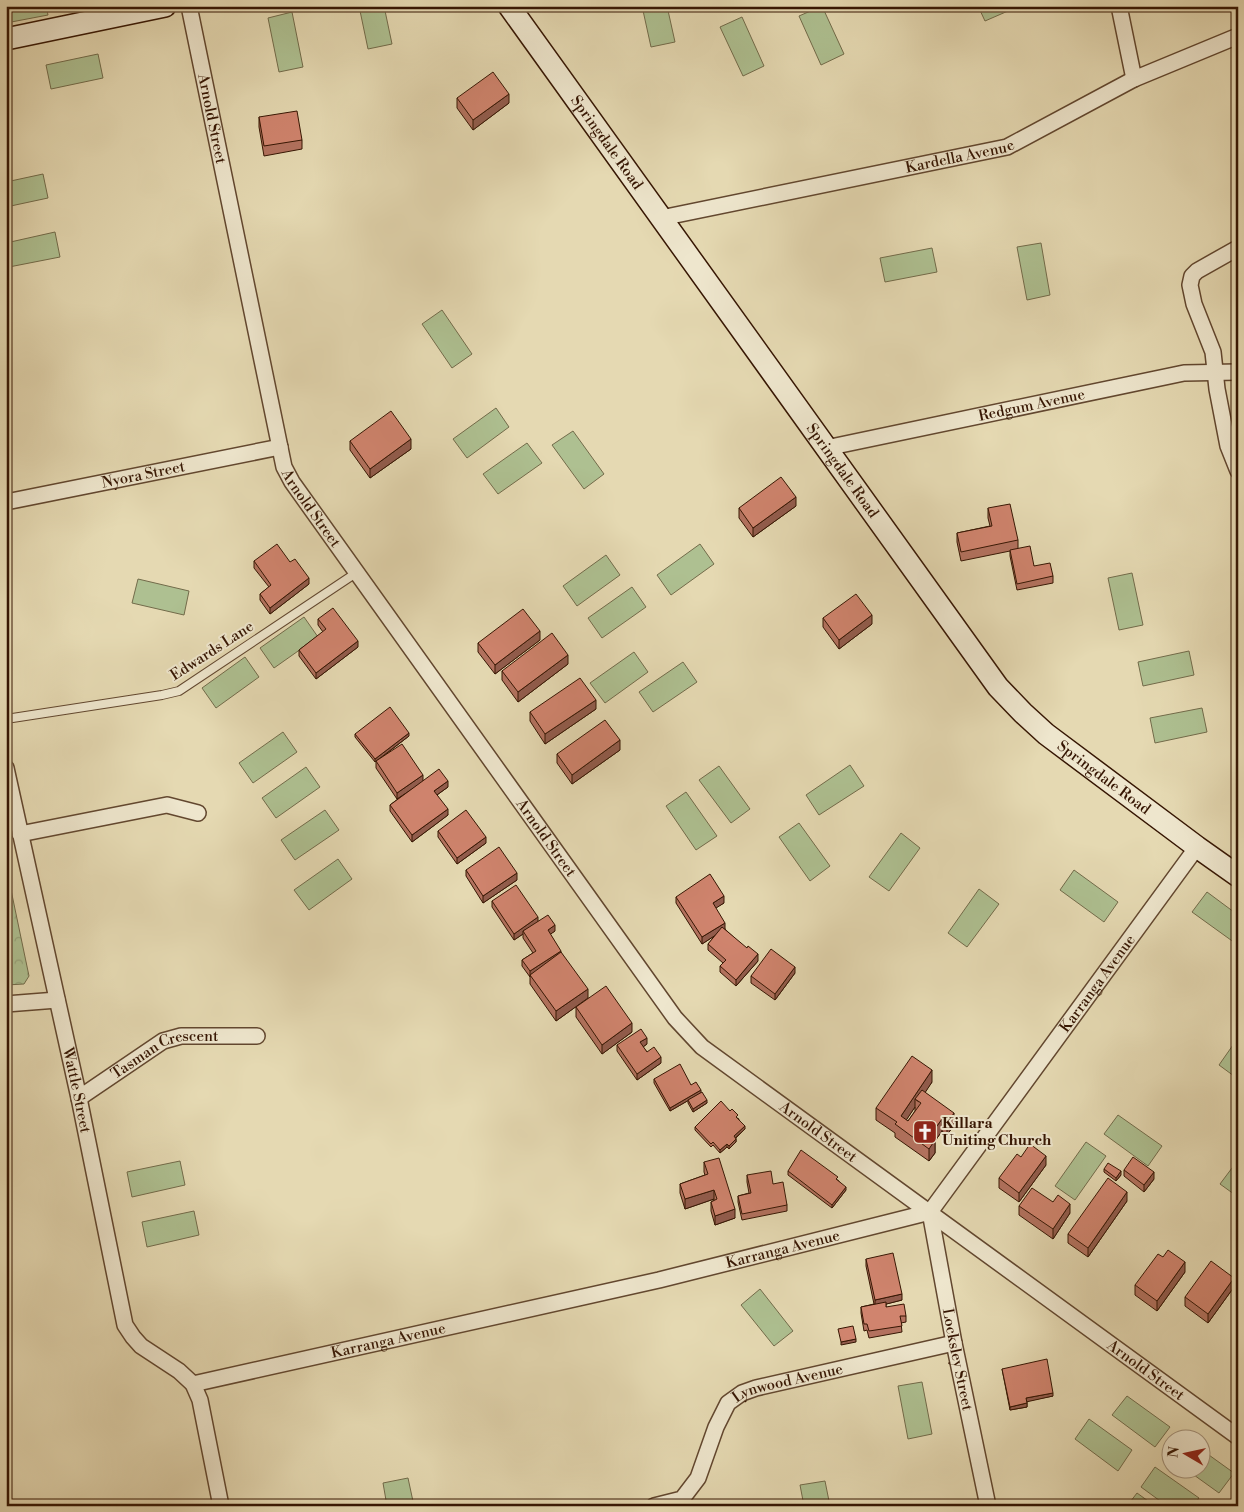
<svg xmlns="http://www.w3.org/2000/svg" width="1244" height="1512" viewBox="0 0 1244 1512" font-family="'Libre Bodoni',serif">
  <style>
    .forest { fill: url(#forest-crowns); stroke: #726b4a }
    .park { fill: #aec091; stroke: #726b4a }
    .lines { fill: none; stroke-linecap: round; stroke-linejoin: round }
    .lane-casing { stroke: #62472f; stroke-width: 10 }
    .street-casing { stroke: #62472f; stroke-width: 18 }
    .secondary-casing { stroke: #361603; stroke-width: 24 }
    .lane { stroke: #eee6cd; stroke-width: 8 }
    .street { stroke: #eee6cd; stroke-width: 15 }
    .secondary { stroke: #eee6cd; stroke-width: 21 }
    .wall { fill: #b3725f; stroke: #361603; fill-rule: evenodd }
    .shaded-wall { fill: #925c4d; stroke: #361603 }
    .building { fill: #d0846e; stroke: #361603 }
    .labels { text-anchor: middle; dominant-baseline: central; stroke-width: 4; stroke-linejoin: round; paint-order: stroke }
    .street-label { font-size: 15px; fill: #361603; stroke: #eee6cd }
    .poi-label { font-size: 15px; font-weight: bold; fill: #361603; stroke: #eee6cd; text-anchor: start }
  </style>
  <defs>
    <pattern id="forest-crowns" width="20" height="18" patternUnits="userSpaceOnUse" patternTransform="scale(1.25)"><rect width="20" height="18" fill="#aec091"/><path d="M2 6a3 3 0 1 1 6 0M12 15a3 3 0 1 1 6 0" fill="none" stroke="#96a47b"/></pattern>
  </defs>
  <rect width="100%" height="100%" fill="#e5d9b2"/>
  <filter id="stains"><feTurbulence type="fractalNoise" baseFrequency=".004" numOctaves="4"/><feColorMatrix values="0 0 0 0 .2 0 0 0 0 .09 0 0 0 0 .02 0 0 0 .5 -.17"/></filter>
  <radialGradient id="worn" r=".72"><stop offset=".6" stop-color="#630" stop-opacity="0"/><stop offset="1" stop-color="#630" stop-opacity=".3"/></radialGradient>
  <path class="forest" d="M6,866L29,976L24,984L6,985Z"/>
  <g class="park">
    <path d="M6,6H46L48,15L6,23Z"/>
    <path d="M359,6H384L392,44L368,49Z"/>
    <path d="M642,6H667L675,42L651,47Z"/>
    <path d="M822,6L844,54L821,65L799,16Z"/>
    <path d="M978,6H1006L1008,11L985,21Z"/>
    <path d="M292,12L303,67L279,72L268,18Z"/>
    <path d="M742,17L764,66L743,76L720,27Z"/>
    <path d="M98,54L103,78L51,89L46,65Z"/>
    <path d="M43,174L48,198L6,207V182Z"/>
    <path d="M55,232L60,257L9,267L6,243Z"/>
    <path d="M1041,243L1050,295L1027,300L1017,247Z"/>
    <path d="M932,248L937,272L885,282L880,258Z"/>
    <path d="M442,310L472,354L452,368L422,324Z"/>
    <path d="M496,408L509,427L467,458L453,439Z"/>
    <path d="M573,431L604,474L584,489L552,445Z"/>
    <path d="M527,443L542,463L498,494L483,474Z"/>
    <path d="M700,544L714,564L671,595L657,575Z"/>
    <path d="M606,555L620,575L577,606L563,586Z"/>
    <path d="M1132,573L1143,625L1119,630L1108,578Z"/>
    <path d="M138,579L189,591L184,615L132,603Z"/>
    <path d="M632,587L646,607L602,638L588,618Z"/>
    <path d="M304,617L318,637L274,668L260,648Z"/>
    <path d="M1189,651L1194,675L1143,686L1138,662Z"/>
    <path d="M634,652L648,672L605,703L590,683Z"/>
    <path d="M245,657L259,677L216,708L202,688Z"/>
    <path d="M683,662L697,682L653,712L639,692Z"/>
    <path d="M1202,708L1207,732L1155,743L1150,718Z"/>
    <path d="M283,732L297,752L253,783L239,763Z"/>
    <path d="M850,765L864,786L819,815L806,795Z"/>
    <path d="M719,766L750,809L731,823L699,780Z"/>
    <path d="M306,767L320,787L276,818L262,798Z"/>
    <path d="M686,792L717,836L696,850L666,806Z"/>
    <path d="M325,810L339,830L295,860L281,840Z"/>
    <path d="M799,823L830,866L810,881L779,837Z"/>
    <path d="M901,833L920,848L889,891L869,877Z"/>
    <path d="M338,859L352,879L309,910L294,890Z"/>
    <path d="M1074,870L1118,902L1104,922L1060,890Z"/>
    <path d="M979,889L999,904L967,947L948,933Z"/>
    <path d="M1207,892L1238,915V939L1235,943L1192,912Z"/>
    <path d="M1233,1045L1238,1049V1079L1219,1065Z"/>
    <path d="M1118,1115L1162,1146L1148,1166L1104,1134Z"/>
    <path d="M1086,1142L1106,1156L1075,1200L1055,1186Z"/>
    <path d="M180,1161L185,1185L132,1197L127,1172Z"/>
    <path d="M1235,1164L1238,1166V1197L1220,1184Z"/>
    <path d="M194,1211L199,1235L147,1247L142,1222Z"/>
    <path d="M760,1289L793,1331L774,1346L741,1305Z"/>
    <path d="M922,1382L932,1434L908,1439L898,1386Z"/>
    <path d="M1127,1396L1170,1427L1155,1447L1112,1415Z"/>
    <path d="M1089,1419L1132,1450L1118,1471L1075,1439Z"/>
    <path d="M1202,1450L1234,1473L1219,1493L1187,1470H1202Z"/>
    <path d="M1155,1467L1199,1498L1193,1506H1167L1141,1487Z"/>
    <path d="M408,1478L414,1506H387L383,1483Z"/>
    <path d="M825,1481L830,1506H804L800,1485Z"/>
    <path d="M1137,1493L1155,1506H1127Z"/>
  </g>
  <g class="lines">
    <defs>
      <path id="lane" d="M6,719L162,695L179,691L356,573"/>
      <g id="street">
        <path id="s1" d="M189,6L284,467L292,482L675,1018L702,1047L1238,1437"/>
        <path d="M1119,6L1134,79"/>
        <path id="s2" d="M661,218L1007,147L1134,79L1238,36"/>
        <path d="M1236,249L1197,271L1192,276L1190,285L1194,304L1213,352L1217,389L1228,446L1238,471"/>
        <path id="s3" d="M826,448L1184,373L1238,372"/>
        <path id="s4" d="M6,502L280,447"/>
        <path id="s5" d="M6,768L79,1098L125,1325L133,1337L141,1346L179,1371L193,1384L200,1400L221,1506"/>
        <path d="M20,834L167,805L198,813"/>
        <path d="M6,1004L57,1000"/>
        <path id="s6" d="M79,1098L163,1041L181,1036H257"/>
        <path id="s7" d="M930,1212L954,1343L988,1506"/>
        <path id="s8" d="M193,1384L659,1280L930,1212L1197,847"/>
        <path id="s9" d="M654,1506L682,1499L698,1478L716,1427L728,1403L742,1393L756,1388L954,1343"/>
      </g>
      <g id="secondary">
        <path id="s10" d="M509,6L998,687L1023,713L1046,734L1197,847L1238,876"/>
        <path d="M6,39L165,6"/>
      </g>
    </defs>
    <use href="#lane" class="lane-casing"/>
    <use href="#street" class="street-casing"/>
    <use href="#secondary" class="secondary-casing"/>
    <use href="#lane" class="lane"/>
    <use href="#street" class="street"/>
    <use href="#secondary" class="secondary"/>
  </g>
  <g class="wall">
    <path d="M457,98L509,103L473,130L457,108Z"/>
    <path d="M259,117L302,140V149L264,156L259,127Z"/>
    <path d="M350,441L411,449L370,478L350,450Z"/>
    <path d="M796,506L753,537L739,518V508Z"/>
    <path d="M988,508L1018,540V549L1034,566L1053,576V583L1017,590L1010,556V551L961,561L957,542V533L990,526L988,518Z"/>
    <path d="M254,561L290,562L309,584L270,614L260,600V594L269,587L254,568Z"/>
    <path d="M823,618L872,624L839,649L823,627Z"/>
    <path d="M318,619L358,647L316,679L299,656V650L323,632L318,625Z"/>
    <path d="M540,640L495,674L478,652V643Z"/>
    <path d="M568,664L518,702L502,680V671Z"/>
    <path d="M596,709L545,744L530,721V712Z"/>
    <path d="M355,734L409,736L377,761L423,781L448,787L437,795L448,815L412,842L390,811V805L407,792L397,799L376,768V761L375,762L355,737Z"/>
    <path d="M620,750L572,784L557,763V754Z"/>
    <path d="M438,831L486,843L457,864L438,837Z"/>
    <path d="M466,870L517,880L483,903L466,876Z"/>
    <path d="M676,897L724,903L715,908L725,929L758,961L736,986L720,972V966L723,963L708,950V944L716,935L702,944L676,903Z"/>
    <path d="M492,901L538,921L555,931L550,934L588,998L556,1021L530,984V977L522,966V960L533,953L523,938V934L514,940L492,907Z"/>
    <path d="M795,973L775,1000L751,983V976Z"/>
    <path d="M576,1007L632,1032L602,1054L576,1017Z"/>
    <path d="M647,1044L643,1047L647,1052L661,1063L637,1080L617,1051V1045Z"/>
    <path d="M654,1079L691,1085L701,1092L707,1103L693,1112L688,1103V1100H689L670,1111L654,1083Z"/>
    <path d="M932,1082L925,1092L954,1125L947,1135L942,1131L935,1141V1153L929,1161L895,1137V1133L876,1120V1108ZM915,1107V1111L908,1121L906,1120Z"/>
    <path d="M738,1118L745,1129L736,1138V1142L729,1149L727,1147L720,1153L713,1145L711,1147L695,1130V1127Z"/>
    <path d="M1021,1157L1046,1165L1019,1202L999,1188V1178Z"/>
    <path d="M704,1162L735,1218L715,1225L711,1211V1202L714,1200V1199L685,1209L680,1193V1184L705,1175L704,1172Z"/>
    <path d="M1104,1169L1121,1175L1116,1181L1104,1172Z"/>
    <path d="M1124,1170L1154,1179L1144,1192L1124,1176Z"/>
    <path d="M788,1171L838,1180L846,1190L832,1208L788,1175Z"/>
    <path d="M747,1175L773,1184L787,1205V1211L742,1220L738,1202V1196L749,1193L747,1182Z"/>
    <path d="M1127,1201L1088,1257L1068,1243V1234Z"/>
    <path d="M1053,1202L1070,1213L1053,1239L1019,1215V1206Z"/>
    <path d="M866,1259L902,1300L886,1304V1307L906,1316V1322L901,1323L902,1332L869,1338L867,1330L864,1331L861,1313V1307L874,1304L866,1266Z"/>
    <path d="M1185,1272L1157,1311L1135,1295V1285Z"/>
    <path d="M1234,1287L1208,1323L1185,1306V1297Z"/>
    <path d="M1002,1369L1053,1396L1027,1401V1407L1010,1410Z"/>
  </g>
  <g class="shaded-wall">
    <path d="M509,94V103L473,130V120Z"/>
    <path d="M411,439V449L370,478V469Z"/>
    <path d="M796,497V506L753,537V528Z"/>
    <path d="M309,578V584L270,614V608Z"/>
    <path d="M872,615V624L839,649V640Z"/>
    <path d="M540,631V640L495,674V665Z"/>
    <path d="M358,641V647L316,679V673Z"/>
    <path d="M568,655V664L518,702V692Z"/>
    <path d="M596,700V709L545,744V734Z"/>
    <path d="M409,733V736L375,762V759Z"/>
    <path d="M620,740V750L572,784V775Z"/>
    <path d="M423,775V782L397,799V793Z"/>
    <path d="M448,781V787L434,797V791Z"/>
    <path d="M448,809V815L412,842V835Z"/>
    <path d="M486,837V843L457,864V858Z"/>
    <path d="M517,873V880L483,903V896Z"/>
    <path d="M724,896V903L713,910V903Z"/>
    <path d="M538,917V923L523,931V934L514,940V934Z"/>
    <path d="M725,923V929L702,944V937Z"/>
    <path d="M555,925V931L548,936V930Z"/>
    <path d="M561,951V957L530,975V977V971Z"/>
    <path d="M758,954V961L736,986V980Z"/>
    <path d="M795,967V973L775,1000V994Z"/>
    <path d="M588,989V998L556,1021V1011Z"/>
    <path d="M632,1023V1032L602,1054V1045Z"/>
    <path d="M647,1038V1044L640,1049V1042Z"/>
    <path d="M661,1057V1063L637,1080V1074Z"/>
    <path d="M932,1070V1082L919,1102L915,1099V1107L901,1128V1116Z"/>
    <path d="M701,1090V1093L670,1111V1108Z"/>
    <path d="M707,1100V1103L693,1112V1109Z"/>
    <path d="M954,1113V1125L947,1135V1123Z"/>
    <path d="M942,1119V1131L935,1141V1153L929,1161V1137Z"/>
    <path d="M745,1126V1129L734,1139V1136Z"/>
    <path d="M736,1139V1142L729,1149V1146Z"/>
    <path d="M727,1144V1147L720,1153V1150Z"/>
    <path d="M1046,1156V1165L1019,1202V1193Z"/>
    <path d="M1121,1171V1175L1116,1181V1178Z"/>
    <path d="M1154,1172V1179L1144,1192V1185Z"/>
    <path d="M846,1187V1190L832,1208V1205Z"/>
    <path d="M714,1190V1199L685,1209V1199Z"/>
    <path d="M1127,1192V1201L1088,1257V1248Z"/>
    <path d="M1070,1204V1213L1053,1239V1229Z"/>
    <path d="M735,1209V1218L715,1225V1216Z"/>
    <path d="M1185,1262V1272L1157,1311V1301Z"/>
    <path d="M1234,1278V1287L1208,1323V1314Z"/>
    <path d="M902,1294V1300L875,1307V1300Z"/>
    <path d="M856,1339V1342L841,1345V1342Z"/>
    <path d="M1053,1393V1396L1026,1402V1398Z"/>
    <path d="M1027,1403V1407L1010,1410V1407Z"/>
  </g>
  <g class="building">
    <path d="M493,72L509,94L473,120L457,98Z"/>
    <path d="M297,111L302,140L264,146L259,117Z"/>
    <path d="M391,411L411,439L370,469L350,441Z"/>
    <path d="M781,477L796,497L753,528L739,508Z"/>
    <path d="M1010,504L1018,540L961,552L957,533L992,526L988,508Z"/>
    <path d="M277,544L290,562L295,559L309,578L270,608L260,594L271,585L254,561Z"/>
    <path d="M1030,546L1034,566L1050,563L1053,576L1017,584L1010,550Z"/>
    <path d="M856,594L872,615L839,640L823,618Z"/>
    <path d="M333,608L358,641L316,673L299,650L326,629L318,619Z"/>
    <path d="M523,609L540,631L495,665L478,643Z"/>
    <path d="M552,633L568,655L518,692L502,671Z"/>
    <path d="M580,678L596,700L545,734L530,712Z"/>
    <path d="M390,707L409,733L375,759L355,734Z"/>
    <path d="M605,720L620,740L572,775L557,754Z"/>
    <path d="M402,744L423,775L397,793L376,761Z"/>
    <path d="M439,769L448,781L434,791L448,809L412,835L390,805Z"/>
    <path d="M466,810L486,837L457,858L438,831Z"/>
    <path d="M499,847L517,873L483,896L466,870Z"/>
    <path d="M710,874L724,896L713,903L725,923L702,937L676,897Z"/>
    <path d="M516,885L538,917L514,934L492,901Z"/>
    <path d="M548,915L555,925L548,930L561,951L530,971L522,960L536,951L523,931Z"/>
    <path d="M722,927L747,948L748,946L758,954L736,980L720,966L726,960L708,944Z"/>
    <path d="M771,949L795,967L775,994L751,976Z"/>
    <path d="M561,952L588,989L556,1011L530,975Z"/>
    <path d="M606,986L632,1023L602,1045L576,1007Z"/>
    <path d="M641,1029L647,1038L640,1042L647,1052L654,1047L661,1057L637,1074L617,1045Z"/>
    <path d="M912,1056L932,1070L901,1116L908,1121L921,1103L915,1099L922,1090L954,1113L947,1123L942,1119L929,1137L935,1140L929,1149L895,1124L897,1122L876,1108Z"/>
    <path d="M680,1064L691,1085L696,1082L701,1090L670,1108L654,1079Z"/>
    <path d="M702,1092L707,1100L693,1109L688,1100Z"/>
    <path d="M721,1101L730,1111L732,1109L738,1115L736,1117L745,1126L734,1136L736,1139L729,1146L727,1144L720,1150L713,1142L711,1144L695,1127Z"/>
    <path d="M1030,1144L1046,1156L1019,1193L999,1178L1017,1154L1021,1157Z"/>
    <path d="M801,1150L838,1177L836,1179L846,1187L832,1205L788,1171Z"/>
    <path d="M1133,1157L1154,1172L1144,1185L1124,1170Z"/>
    <path d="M719,1158L735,1209L715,1216L711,1202L717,1199L714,1190L685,1199L680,1184L708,1174L704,1162Z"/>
    <path d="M1108,1163L1121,1171L1116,1178L1104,1169Z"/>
    <path d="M771,1171L773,1184L783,1182L787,1205L742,1214L738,1196L751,1193L747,1175Z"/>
    <path d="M1108,1178L1127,1192L1088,1248L1068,1234Z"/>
    <path d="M1032,1188L1053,1202L1058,1195L1070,1204L1053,1229L1019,1206Z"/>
    <path d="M1168,1250L1185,1262L1157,1301L1135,1285L1158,1254L1163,1257Z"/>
    <path d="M893,1253L902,1294L875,1300L866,1259Z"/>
    <path d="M1211,1261L1234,1278L1208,1314L1185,1297Z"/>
    <path d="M886,1302V1307L904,1304L906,1316H900L902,1326L869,1331L867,1324H864L861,1307Z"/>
    <path d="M853,1326L856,1339L841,1342L838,1329Z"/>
    <path d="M1047,1359L1053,1393L1026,1398L1027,1403L1010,1407L1002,1369Z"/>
  </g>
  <defs>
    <symbol id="church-square" viewBox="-11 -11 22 22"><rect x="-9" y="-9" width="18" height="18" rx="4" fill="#8f2418" stroke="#eee6cd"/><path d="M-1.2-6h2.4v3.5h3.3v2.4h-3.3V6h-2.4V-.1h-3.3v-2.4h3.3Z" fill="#fff"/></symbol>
  </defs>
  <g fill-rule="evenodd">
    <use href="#church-square" x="911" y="1118" width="28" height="28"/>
  </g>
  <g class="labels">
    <g class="street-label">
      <text stroke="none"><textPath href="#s1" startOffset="115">Arnold Street</textPath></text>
      <text stroke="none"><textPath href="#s10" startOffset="168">Springdale Road</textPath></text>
      <text stroke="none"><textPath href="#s2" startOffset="305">Kardella Avenue</textPath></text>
      <text stroke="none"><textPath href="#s3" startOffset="210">Redgum Avenue</textPath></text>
      <text stroke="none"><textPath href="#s10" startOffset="572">Springdale Road</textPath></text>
      <text stroke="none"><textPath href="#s4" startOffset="140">Nyora Street</textPath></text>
      <text stroke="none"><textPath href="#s1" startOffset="520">Arnold Street</textPath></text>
      <text transform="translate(212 651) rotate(-33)">Edwards Lane</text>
      <text stroke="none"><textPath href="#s10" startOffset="978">Springdale Road</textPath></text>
      <text stroke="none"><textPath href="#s1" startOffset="925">Arnold Street</textPath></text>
      <text stroke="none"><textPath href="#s8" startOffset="1040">Karranga Avenue</textPath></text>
      <text stroke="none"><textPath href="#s6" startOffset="99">Tasman Crescent</textPath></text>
      <text stroke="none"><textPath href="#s5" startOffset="330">Wattle Street</textPath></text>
      <text stroke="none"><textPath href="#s1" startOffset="1330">Arnold Street</textPath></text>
      <text stroke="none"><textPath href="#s8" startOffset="605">Karranga Avenue</textPath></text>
      <text stroke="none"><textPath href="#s8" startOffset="200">Karranga Avenue</textPath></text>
      <text stroke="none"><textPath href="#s7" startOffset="150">Locksley Street</textPath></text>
      <text stroke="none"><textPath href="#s1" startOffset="1735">Arnold Street</textPath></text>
      <text stroke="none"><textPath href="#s9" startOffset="200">Lynwood Avenue</textPath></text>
    </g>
    <g class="poi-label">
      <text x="942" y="1123">Killara<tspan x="942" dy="17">Uniting Church</tspan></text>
    </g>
  </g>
  <rect width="1244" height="1512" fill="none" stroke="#e5d9b2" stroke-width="25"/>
  <rect x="8" y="8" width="1229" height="1497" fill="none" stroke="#361603" stroke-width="2.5"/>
  <rect x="12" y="12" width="1219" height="1487" fill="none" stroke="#361603"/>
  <g transform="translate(1186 1454) rotate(279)"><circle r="24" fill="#eee6cd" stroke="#a4937c"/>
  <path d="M0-4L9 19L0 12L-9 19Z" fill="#8f2418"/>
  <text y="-8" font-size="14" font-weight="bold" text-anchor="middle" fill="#361603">N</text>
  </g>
  <rect width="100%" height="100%" filter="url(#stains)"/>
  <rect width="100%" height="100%" fill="url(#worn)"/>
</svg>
